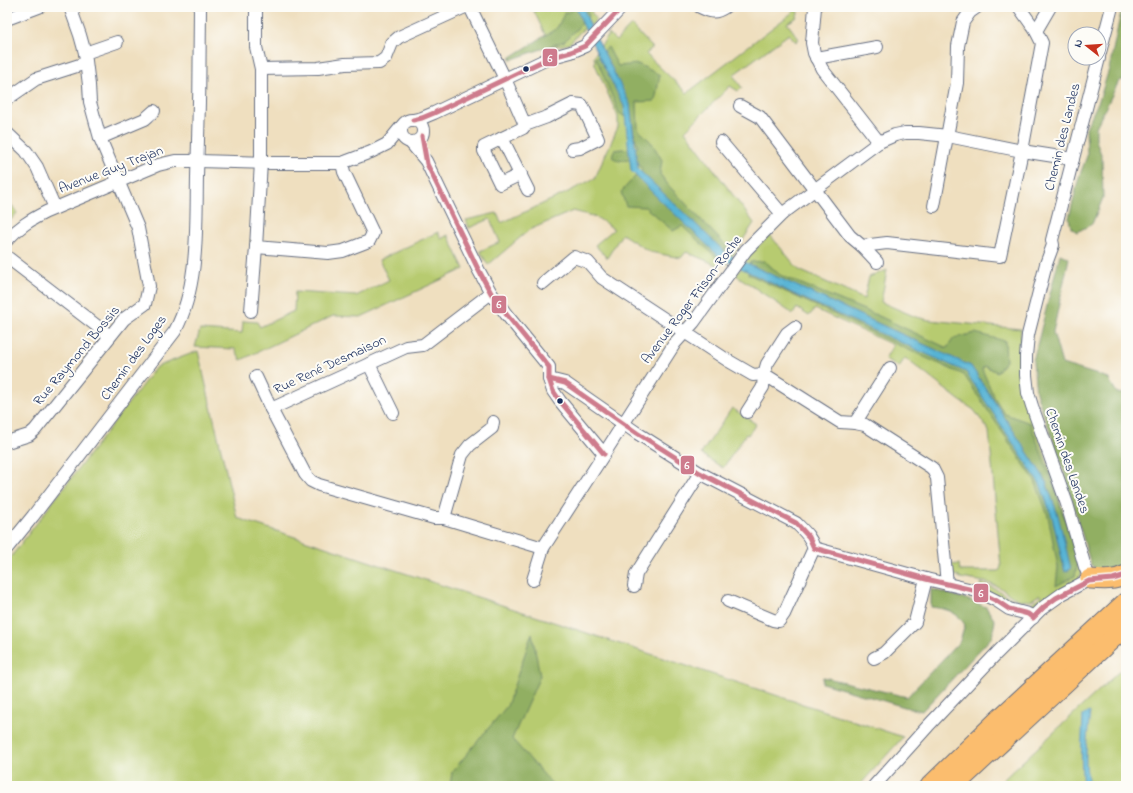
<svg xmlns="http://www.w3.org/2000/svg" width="1133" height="793" viewBox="0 0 1133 793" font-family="'Indie Flower',sans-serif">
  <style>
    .green { fill: #b7cb6f; stroke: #697d66 }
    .forest { fill: #91af62; stroke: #566f60 }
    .water { fill: #56b3d4; stroke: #387199 }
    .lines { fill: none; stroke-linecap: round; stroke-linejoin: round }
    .minor-casing { stroke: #656d80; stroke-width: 14 }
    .trunk-casing { stroke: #656d80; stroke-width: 21 }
    .minor { stroke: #fff; stroke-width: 12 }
    .trunk { stroke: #fbbd6e; stroke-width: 19 }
    .bus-1-casing { stroke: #fdfcf7; stroke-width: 8 }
    .bus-1 { stroke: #ce7b8d; stroke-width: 5 }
    .bus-dot { fill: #1b2f5e; stroke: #fdfcf7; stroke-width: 1.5 }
    .labels { text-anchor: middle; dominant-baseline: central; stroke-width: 4; stroke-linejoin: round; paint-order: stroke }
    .street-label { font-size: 14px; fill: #1b2f5e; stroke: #fdfcf7 }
    .line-badge { stroke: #fdfcf7; stroke-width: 1.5 }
    .badge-label { font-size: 11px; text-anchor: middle; font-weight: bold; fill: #fff }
  </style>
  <rect width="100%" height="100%" fill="#fdfcf7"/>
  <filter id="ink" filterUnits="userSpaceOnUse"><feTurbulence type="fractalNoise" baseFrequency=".025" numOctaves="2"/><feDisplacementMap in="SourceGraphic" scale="8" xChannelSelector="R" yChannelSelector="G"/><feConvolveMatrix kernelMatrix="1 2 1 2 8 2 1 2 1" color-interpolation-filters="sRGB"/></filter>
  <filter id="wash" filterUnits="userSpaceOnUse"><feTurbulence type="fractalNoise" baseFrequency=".012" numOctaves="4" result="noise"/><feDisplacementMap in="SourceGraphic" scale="16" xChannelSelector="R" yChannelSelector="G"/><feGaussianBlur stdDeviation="0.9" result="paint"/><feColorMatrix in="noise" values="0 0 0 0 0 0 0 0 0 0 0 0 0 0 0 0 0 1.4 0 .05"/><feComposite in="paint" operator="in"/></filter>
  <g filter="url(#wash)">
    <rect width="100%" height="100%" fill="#efdfbf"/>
    <g class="green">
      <path d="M532,7H596L591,12L596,18L593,24L581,31L569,44L551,47Z"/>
      <path d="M797,9L798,13L796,18L787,23L799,39L796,42L789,34L733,75L742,88L738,91L730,86L685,131L754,223L727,264L721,261L719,266L686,252L681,258L650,252L622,234L607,258L595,245L614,229L596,217L573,211L529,230L488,265L480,251L500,242L490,219L469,228L466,220L497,213L501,223L564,194L595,178L618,127V117L595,64L594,56L609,34L616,41L631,25L652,47L646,54L687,93Z"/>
      <path d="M7,198L17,213L7,224Z"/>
      <path d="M438,232L441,239L448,235L464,269L361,317L333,316L241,360L235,349L195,347L200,330L242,333L243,321L257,322L260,327L294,311L295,292L356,296L389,280L379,260Z"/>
      <path d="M770,235L799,270L864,299L869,277L887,270L881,302L916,317L929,320L1021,329L1019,367L1025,396L1053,479L1082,571L1079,579L1033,609H1021L980,588L981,583L994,588L1020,604L1030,605L1041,596L1039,595L1030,601L1020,600L1013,597L999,587L985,582L961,578L952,574L950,565L959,564L960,571H999L1001,567L989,431L974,410L959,400L905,358L899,367L885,359L893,345L815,309L809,316L797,308L793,314L736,275L754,250Z"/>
      <path d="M198,351L237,518L903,737L859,786H7V562L156,367Z"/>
      <path d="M732,408L756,424L748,435L746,434L723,468L701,454Z"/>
      <path d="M1126,665V786H997L1005,778Z"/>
    </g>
    <g class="forest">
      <path d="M573,7H587L589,16L565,41L510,60L511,57L557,28L564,14L573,9Z"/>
      <path d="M1122,7H1126V79L1119,81L1096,127V140L1102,157L1103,198L1092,224L1077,232L1071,228L1069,218L1079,177L1087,156L1086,128L1100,98L1109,69Z"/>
      <path d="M608,47L618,66L638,64L660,75L655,101L637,102L638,129L652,143L662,160L660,174L669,186L727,247L719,260L682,226L673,231L645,207L626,206L621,192L642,169L633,158L619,161L612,157L614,150L638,147L630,120L619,113L596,58Z"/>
      <path d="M1060,254L1069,258L1053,332L1062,364L1108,378L1117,393L1126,394V564L1115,571L1101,573L1091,565L1060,459L1036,393L1033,361Z"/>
      <path d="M765,261L780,275L881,317L947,348L954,338L975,333L1005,341L1006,361L997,372L985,366L982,369L994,397L1005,414L1030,423L1056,492L1078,562L1075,576L1056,586L1058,567L1048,516L1035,481L964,375L913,352L748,274L750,262Z"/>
      <path d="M931,589L966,599L986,607L995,621L992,637L922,711L908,708L822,683L823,677L907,697L960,641L965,625C956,611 947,609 931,607Z"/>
      <path d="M532,633L540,676L512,739L554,786H450L452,772L507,706Z"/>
    </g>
    <g class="water">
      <path d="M576,7H583L590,25L630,104L638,169L727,254L971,366L1045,479L1058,515L1071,569L1065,572L1052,517L1040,484L966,372L796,295L722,259L659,199L631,171L624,106L583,25Z"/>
      <path d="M1090,712C1088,735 1082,764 1090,786H1083C1080,762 1082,739 1083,715Z"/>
    </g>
  </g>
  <g filter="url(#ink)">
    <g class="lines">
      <defs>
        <g id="minor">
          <path d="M256,7V47L261,69V162L256,247L328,253L343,251L369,241L373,233L344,172L342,163"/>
          <path d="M470,7L505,79L525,125L523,128L484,147V151L500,184L521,174"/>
          <path d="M700,7C710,12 715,14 725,7"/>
          <path d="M815,7L812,43L814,53L822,69L879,142"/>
          <path d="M7,19L39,7"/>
          <path d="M1036,31L1050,7"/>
          <path d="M85,53L117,42"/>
          <path d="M1099,56L1112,7"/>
          <path d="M816,58L877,47"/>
          <path d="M261,69L318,68L345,64L379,63L386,58L392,43L399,37L465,7"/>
          <path d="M7,99L36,79L86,63"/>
          <path d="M740,106L760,117L850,236L862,246L887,243L1000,256L1022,151L1042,43L1036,31L1019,7"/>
          <circle cx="412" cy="131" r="11"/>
          <path d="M413,120L422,118L434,113L549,58L571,52L585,46L622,7"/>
          <path d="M525,125L547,117L573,104L582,105L598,139L580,148L572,149"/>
          <path d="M7,133L26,151L37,167L55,208"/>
          <path d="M100,138L145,119L154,111"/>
          <path d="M502,138L528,190"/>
          <path d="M721,142L782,214"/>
          <path d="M411,143L426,161L478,269L491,293L506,314L549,367V379L553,391L560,401L604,454"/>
          <path d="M934,206L957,83L958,46L963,22L970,12L977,7"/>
          <path d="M7,240C19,227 30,220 46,212L158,165L175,161H198L272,163H342L371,152L387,144L401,127"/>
          <path d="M862,246L877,262"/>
          <path d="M7,257L110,336"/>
          <path d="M543,283L574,257L588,262L602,278L727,360L753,375L764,374L840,422L855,423L865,425L932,468L937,478L947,584"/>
          <path d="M491,293L423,345L406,347L271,409L305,474L311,481L319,485L434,518H444L543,548"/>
          <path d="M251,311L256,247"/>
          <path d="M369,364L393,413"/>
          <path d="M256,377L271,409"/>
          <path d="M549,379L565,383L637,433L700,473L796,523C804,531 811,537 814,548L926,579L977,591L997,601L1009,609L1028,614L1033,618"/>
          <path d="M747,412L763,387L764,374L767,364L787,333L795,327"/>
          <path d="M855,423L890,368"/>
          <path d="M7,442L29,435L35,430L124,319L145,304L149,286L138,228L100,138L90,102L89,85L85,53L80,35L70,7"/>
          <path d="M444,518L462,455L470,445L492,428L493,422"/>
          <path d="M7,548L33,516L175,331C199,286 196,228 197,178C199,121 200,64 200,7"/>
          <path d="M533,580L543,548L604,454L675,343L694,322L746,250L782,214L879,142L895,135L905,133H919L948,136L1022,151L1073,159"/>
          <path d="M634,586L636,574L700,473"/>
          <path d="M728,601L773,620L779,621L784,614L814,548"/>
          <path d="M874,658L884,653L915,622L926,579"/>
          <path d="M874,786L928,726L997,653L1041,609L1062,594L1090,579L1085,567L1067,504L1032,406L1028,393L1026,375V356L1028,335L1046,264L1053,245L1052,240L1099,58"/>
        </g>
        <g id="trunk">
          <path d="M1090,579C1103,580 1114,581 1126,575"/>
          <path d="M930,786L996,722L1126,602"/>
          <path d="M954,786L1126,626"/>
        </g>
      </defs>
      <use href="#minor" class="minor-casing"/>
      <use href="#trunk" class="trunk-casing"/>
      <use href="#minor" class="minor"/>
      <use href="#trunk" class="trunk"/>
      <defs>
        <g id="bus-1">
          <path d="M413,120L422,118L434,113L549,58L571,52L585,46L622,7"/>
          <path d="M422,136L427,164L478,269L491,293L506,314L549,367V379L553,391L560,401L604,454"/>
          <path d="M549,379L565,383L637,433L700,473L796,523L809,537L814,548L926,579L977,591L997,601L1009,609L1028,614L1033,618L1044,607L1056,598L1089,581L1113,579L1126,575"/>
        </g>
      </defs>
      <use href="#bus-1" class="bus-1-casing"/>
      <use href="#bus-1" class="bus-1"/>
    </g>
  </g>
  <g class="bus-dot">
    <circle cx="526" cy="69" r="3.5"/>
    <circle cx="560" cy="401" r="3.5"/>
  </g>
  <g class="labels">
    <g class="street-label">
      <text transform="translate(1063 137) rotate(-76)">Chemin des Landes</text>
      <text transform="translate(111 170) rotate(-21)">Avenue Guy Trajan</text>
      <text transform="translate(692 300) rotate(-53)">Avenue Roger Frison-Roche</text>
      <text transform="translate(77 356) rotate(-50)">Rue Raymond Bossis</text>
      <text transform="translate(134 358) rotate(-54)">Chemin des Loges</text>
      <text transform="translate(330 365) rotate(-25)">Rue René Desmaison</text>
      <text transform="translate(1067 461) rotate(71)">Chemin des Landes</text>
    </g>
  </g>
  <g class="line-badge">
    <rect x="542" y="48" width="16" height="19" rx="4" fill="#ce7b8d"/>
    <rect x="491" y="295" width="16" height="19" rx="4" fill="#ce7b8d"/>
    <rect x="680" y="455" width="15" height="20" rx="4" fill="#ce7b8d"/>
    <rect x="973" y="583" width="16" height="20" rx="4" fill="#ce7b8d"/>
  </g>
  <g class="badge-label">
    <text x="550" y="62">6</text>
    <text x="499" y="308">6</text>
    <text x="687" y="469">6</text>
    <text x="981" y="597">6</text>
  </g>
  <rect width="1133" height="793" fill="none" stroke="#fdfcf7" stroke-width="24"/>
  <g transform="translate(1087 46) rotate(287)"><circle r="19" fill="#fdfcf7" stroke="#a3aaba"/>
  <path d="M0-3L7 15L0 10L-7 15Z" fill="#c8321e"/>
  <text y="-6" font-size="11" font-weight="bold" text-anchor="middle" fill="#1b2f5e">N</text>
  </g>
</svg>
